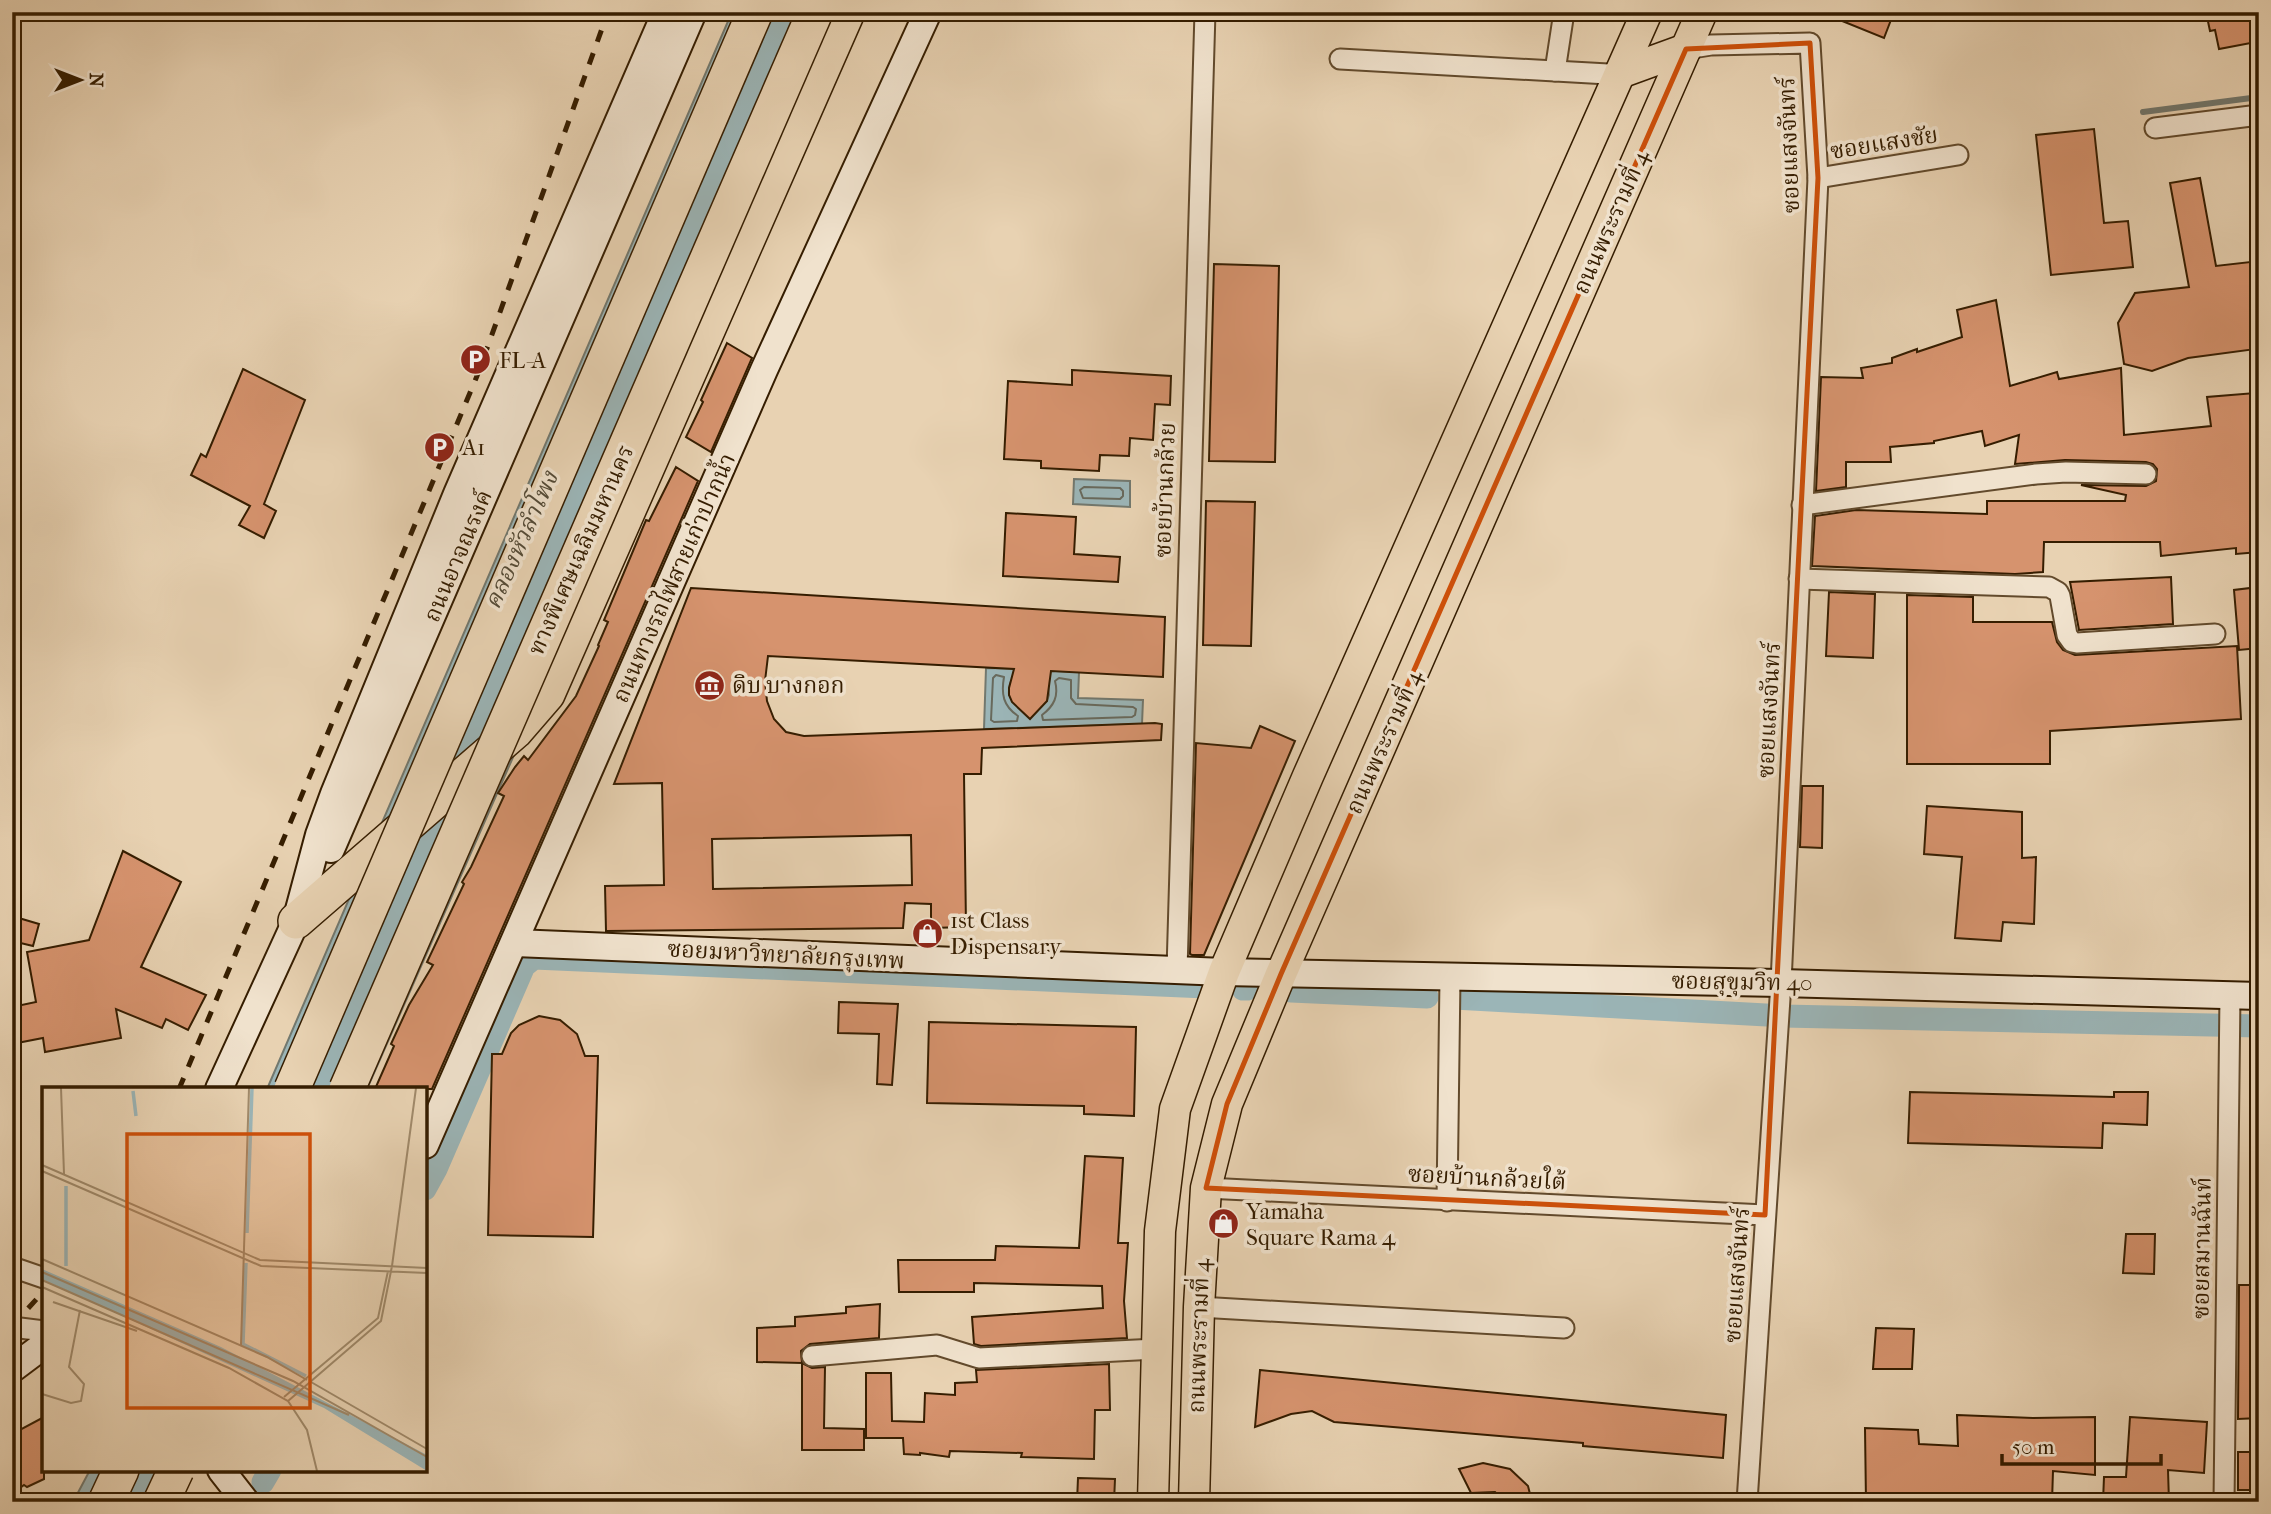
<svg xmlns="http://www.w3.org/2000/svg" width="2271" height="1514" viewBox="0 0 2271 1514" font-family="'IM FELL French Canon','Noto Serif Thai',serif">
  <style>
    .water { fill: #9bb5b7; stroke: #72786e; stroke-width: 2 }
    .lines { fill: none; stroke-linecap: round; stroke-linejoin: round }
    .shore { stroke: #68695c; stroke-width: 2 }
    .stream { stroke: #72786e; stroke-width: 6 }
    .canal { stroke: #9bb5b7; stroke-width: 23 }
    .building { fill: #d6936e; stroke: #351d00; stroke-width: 2; fill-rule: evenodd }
    .street-casing { stroke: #624a2c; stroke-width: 23 }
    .secondary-casing { stroke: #351d00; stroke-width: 30 }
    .primary-casing { stroke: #351d00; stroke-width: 33 }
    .highway-casing { stroke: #351d00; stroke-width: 38 }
    .street { stroke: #f0e2cd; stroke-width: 19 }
    .secondary { stroke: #f0e2cd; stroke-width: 26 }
    .primary { stroke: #e8d2b2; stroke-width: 30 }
    .highway { stroke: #e8d2b2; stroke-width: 35 }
    .rail { stroke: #351d00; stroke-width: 5; stroke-dasharray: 12 12; stroke-linecap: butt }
    .highway-bridge-casing { stroke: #351d00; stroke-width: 38; stroke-linecap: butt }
    .highway-bridge { stroke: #e8d2b2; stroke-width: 35 }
    .marked { fill: none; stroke: #cd500a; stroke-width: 5; stroke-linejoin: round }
    .labels { text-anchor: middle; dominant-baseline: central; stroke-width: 7; stroke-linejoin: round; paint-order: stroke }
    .street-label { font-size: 23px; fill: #351d00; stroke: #f0e2cd }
    .poi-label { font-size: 23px; fill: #351d00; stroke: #f0e2cd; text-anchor: start }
    .water-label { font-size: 24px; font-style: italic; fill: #544b37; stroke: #f0e2cd }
    .inset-river { fill: none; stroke: #9bb5b7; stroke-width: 3.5 }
    .inset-road { fill: none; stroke: #a08a6b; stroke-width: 2 }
    .view { fill: #cd500a; fill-opacity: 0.15; stroke: #cd500a; stroke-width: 3.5 }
    .inset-edge { fill: none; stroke: #351d00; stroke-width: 3.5 }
  </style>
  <rect width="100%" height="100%" fill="#e8d2b2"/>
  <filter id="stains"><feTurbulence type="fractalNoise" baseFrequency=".00286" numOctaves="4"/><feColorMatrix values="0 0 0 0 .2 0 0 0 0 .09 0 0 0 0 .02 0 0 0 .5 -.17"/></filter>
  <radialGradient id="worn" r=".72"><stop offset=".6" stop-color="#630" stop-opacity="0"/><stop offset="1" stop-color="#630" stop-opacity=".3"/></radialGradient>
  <g class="water">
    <path d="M732,12H841L367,1089H267Z"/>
    <path d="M1074,479L1130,481V507L1073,504Z"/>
    <path d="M986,668L1027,669C1014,675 1008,680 1009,695L1047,701L1049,695L1048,682L1033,670L1079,672L1078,698L1143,700L1142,724L984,729Z"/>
    <path d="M90,1470H193L176,1502H73Z"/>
  </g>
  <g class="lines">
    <g class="shore">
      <path d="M1084,487L1120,488L1123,491V496L1120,499L1083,498L1080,490Z"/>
      <path d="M996,675L1004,677C1001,694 1003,706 1018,716L1017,721L994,722L991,720L993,678Z"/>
      <path d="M1059,678L1071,680V698L1076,704L1133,707L1136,709L1135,715L1132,717L1043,720L1042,715C1054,706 1059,696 1055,681Z"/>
    </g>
    <path class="stream" d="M2143,112L2259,97"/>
    <g class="canal">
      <path d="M1243,989H1247"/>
      <path d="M1291,991L1427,997"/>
      <path d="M1454,998L1783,1016L2259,1026"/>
      <path d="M425,1189L436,1169L524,966L534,958L1206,987"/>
      <path d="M263,1482L270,1470"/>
    </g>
  </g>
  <g class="building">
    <path d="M1820,12H1894L1884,38Z"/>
    <path d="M2206,12H2259V33L2254,34L2256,42L2219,49L2215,30L2210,31Z"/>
    <path d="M2094,129L2104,223L2128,221L2133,267L2051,275L2036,135Z"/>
    <path d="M2200,178L2216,266L2259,261V288L2251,289L2256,349L2188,358L2152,371L2124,364L2118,323L2135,293L2189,287L2170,183Z"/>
    <path d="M1214,264L1279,266L1275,462L1209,461Z"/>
    <path d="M1996,300L2010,386L2057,372L2059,379L2121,368L2124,435L2211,426L2207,397L2255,393L2259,418V552L2236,554V548L2161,556L2160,542H2044L2043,572L2015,574L1812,566L1815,516L1856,510L1987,514V501H2125L2126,495L2081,485L2146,486L2156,481L2157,469L2153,464L2146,462L2065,460L2015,464L2019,435L1985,446L1982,431L1934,441V443L1890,447L1891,462H1846V487L1816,491L1821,377L1863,378L1861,368L1892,363V358L1917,349V352L1962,337L1957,310Z"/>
    <path d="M727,343L752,358L711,452L686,437L703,402L701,400Z"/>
    <path d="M243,369L305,400L264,504L276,511L264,538L239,525L250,506L191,475L201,454L206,457Z"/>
    <path d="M1072,370L1171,376L1170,405L1155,404L1153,440L1130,438L1129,456L1100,455L1099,471L1041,468V461L1004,459L1008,381L1072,385Z"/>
    <path d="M676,467L698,481L432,1089H375L394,1046L391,1044L409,1005L433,965L427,962L464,884L462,882L471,867L504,796L498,793L515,767L524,756L528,760L576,696L599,646L598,645L608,622L604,620L646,520L649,521Z"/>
    <path d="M1206,501L1255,502L1251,646L1203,645Z"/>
    <path d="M1006,513L1076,517L1074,554L1120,557L1118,582L1003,576Z"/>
    <path d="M2171,577L2173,624L2079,630L2070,582Z"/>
    <path d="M2259,587V648L2239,650L2234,590Z"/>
    <path d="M691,588L1165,617L1163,677L1051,671L1047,701L1030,719L1012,702L1009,695V688L1014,669L768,656L765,681L767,701L774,719L786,732L804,736L1155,723L1162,724L1161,740L982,748L981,774H964L966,927L931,928V904L905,903L903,928L606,931L605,886L664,885L662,783L614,784ZM911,835L912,885L713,889L712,839Z"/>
    <path d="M1829,592L1875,594L1873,658L1826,656Z"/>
    <path d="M1907,595L1973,597V622H2052L2057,642L2063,650L2075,655L2237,646L2241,719L2050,731V764H1907Z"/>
    <path d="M1260,726L1295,741L1204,955H1192L1190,954L1196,743L1251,748Z"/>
    <path d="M1802,786H1823L1822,848L1800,847Z"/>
    <path d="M1927,806L2022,812V858L2036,857L2034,924L2003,922L2001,941L1955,938L1962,857L1924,854Z"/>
    <path d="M123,851L181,882L141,967L206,995L188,1030L166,1019L162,1028L116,1009L121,1038L45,1052L43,1038L12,1044V1007L36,1002L27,952L89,940Z"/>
    <path d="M12,916L39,924L33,946L12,941Z"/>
    <path d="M839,1002L898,1004L892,1085L877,1084L879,1034L838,1033Z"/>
    <path d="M539,1016L560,1020L577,1034L585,1056H598L593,1237L488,1235L492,1054H502L511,1033L519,1025Z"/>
    <path d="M929,1022L1136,1027L1134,1116L1084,1114V1106L927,1103Z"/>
    <path d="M1910,1092L2114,1097V1092H2148L2147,1125L2103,1123L2102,1148L1908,1143Z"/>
    <path d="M1085,1156L1123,1158L1118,1243H1128L1124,1301L1127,1338L981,1346L974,1344L972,1317L1103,1308L1102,1286L974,1283V1292H899L898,1260H995L996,1246L1079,1248Z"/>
    <path d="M2126,1234H2155L2154,1274L2123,1273Z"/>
    <path d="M2239,1285H2259V1418L2238,1419Z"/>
    <path d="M880,1304L879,1338L810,1344L801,1351L802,1363L757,1362V1328L795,1326V1317L846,1313V1307Z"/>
    <path d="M1876,1328L1914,1329L1912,1369H1873Z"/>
    <path d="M802,1363L812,1368L825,1367L824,1428L864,1429V1450H802Z"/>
    <path d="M1109,1364L1110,1410H1095L1094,1459L1021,1457L1022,1453L950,1451L949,1457L920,1453V1455L904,1454L903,1438H866V1373H891L892,1421L924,1422L925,1393L955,1395V1383L977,1382L976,1370Z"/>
    <path d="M1260,1370L1726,1415L1723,1458L1583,1446V1443L1334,1422L1312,1411L1291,1414L1255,1427Z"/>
    <path d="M1957,1415L2033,1418L2095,1417V1475L2053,1471L2052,1502H1866L1865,1428L1918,1430L1919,1444L1958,1446Z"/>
    <path d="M44,1417V1479L27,1487L24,1485L12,1494V1434Z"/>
    <path d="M2130,1417L2207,1422L2204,1473L2168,1470L2169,1502H2103L2104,1477H2126Z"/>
    <rect x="2238" y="1452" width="21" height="38"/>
    <path d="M1483,1463L1510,1469L1528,1486L1532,1502H1505L1495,1492L1471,1493L1459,1469Z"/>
    <path d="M1078,1478L1115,1479L1114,1502H1077Z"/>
  </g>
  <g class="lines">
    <defs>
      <g id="street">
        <path d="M1686,49L1711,45L1810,43L1818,178L1781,983L1747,1502"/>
        <path d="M1340,59L1608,74L1620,73"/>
        <path d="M1555,71L1564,12"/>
        <path d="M2155,128L2259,115"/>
        <path d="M1818,178L1958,155"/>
        <path d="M1802,505L2036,474L2066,472L2146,474"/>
        <path d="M1799,579L2049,587L2058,592L2060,596L2067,635L2072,642L2077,643L2215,634"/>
        <path d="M1177,970L1205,12"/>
        <path d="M1206,1188L1765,1215"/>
        <path d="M1447,1201L1450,978"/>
        <path d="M12,1267L44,1278"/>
        <path d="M1199,1307L1564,1328"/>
        <path d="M12,1327L44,1331"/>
        <path d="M812,1356L937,1345L979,1358L1156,1349"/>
        <path d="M2224,1502L2230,995"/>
      </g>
      <g id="secondary">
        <path d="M331,849L693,12"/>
        <path d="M515,943L1224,972L1781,983L2259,996"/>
        <path d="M219,1089L296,921L319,835L334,794L457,494L666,12"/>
        <path d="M425,1145L764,370L928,12"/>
        <path d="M12,1369L44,1345"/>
        <path d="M221,1470L246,1502"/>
      </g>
      <g id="primary">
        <path d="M1620,73L1686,49"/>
        <path d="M1153,1502L1160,1231L1175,1109L1224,972L1308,776L1647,12"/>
        <path d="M1194,1502L1199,1307L1206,1188L1227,1104L1281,974L1702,12"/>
      </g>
      <g id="highway">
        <path d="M296,921L515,731L547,694L847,12"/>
        <path d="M106,1502L121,1470"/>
      </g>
    </defs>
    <use href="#street" class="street-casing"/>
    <use href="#secondary" class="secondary-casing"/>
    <use href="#primary" class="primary-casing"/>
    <use href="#highway" class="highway-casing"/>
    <use href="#street" class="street"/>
    <use href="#secondary" class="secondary"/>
    <use href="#primary" class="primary"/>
    <use href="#highway" class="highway"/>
    <g class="rail">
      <path d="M179,1089L477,376L608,12"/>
      <path d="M12,1326L44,1291"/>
    </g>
    <defs>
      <g id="highway-bridge">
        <path d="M292,1089L755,12"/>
        <path d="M347,1089L815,12"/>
        <path d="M161,1502L176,1470"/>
      </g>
    </defs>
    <use href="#highway-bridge" class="highway-bridge-casing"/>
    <use href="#highway-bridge" class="highway-bridge"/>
  </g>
  <path class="marked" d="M1810,43L1818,178L1765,1215L1206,1188L1227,1104L1281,974L1686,49Z"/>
  <defs>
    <symbol id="parking-disc" viewBox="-11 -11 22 22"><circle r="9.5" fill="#8f2418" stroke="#f0e2cd"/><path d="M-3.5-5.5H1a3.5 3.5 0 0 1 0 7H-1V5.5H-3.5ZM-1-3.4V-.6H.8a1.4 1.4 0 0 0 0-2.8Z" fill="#fff"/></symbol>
    <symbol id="museum-disc" viewBox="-11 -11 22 22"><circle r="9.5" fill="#8f2418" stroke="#f0e2cd"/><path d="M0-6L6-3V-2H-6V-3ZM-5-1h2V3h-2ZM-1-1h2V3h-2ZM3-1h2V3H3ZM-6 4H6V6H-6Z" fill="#fff"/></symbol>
    <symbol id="shop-disc" viewBox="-11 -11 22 22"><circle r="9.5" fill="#8f2418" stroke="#f0e2cd"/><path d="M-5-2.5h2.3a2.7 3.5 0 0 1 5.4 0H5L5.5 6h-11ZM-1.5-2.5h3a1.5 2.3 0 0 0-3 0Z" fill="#fff"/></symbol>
  </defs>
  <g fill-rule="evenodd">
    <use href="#parking-disc" x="458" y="342" width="35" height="35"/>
    <use href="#parking-disc" x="422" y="430" width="35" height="35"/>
    <use href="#museum-disc" x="692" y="668" width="35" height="35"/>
    <use href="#shop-disc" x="910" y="916" width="35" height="35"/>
    <use href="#shop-disc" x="1206" y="1206" width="35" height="35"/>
  </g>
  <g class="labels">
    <g class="street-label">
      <text transform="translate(1884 143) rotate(-9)">ซอยแสงชัย</text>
      <text transform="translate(1789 145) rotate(-92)">ซอยแสงจันทร์</text>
      <text transform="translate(1611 222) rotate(-66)">ถนนพระรามที่ 4</text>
      <text transform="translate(1165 490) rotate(-88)">ซอยบ้านกล้วย</text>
      <text transform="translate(581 550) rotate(-66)">ทางพิเศษเฉลิมมหานคร</text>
      <text transform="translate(458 556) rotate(-67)">ถนนอาจณรงค์</text>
      <text transform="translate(674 578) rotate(-66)">ถนนทางรถไฟสายเก่าปากน้ำ</text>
      <text transform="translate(1769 710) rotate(-87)">ซอยแสงจันทร์</text>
      <text transform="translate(1384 742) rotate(-66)">ถนนพระรามที่ 4</text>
      <text transform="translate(786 955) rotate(3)">ซอยมหาวิทยาลัยกรุงเทพ</text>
      <text transform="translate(1742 982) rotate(1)">ซอยสุขุมวิท 40</text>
      <text transform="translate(1487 1178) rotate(3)">ซอยบ้านกล้วยใต้</text>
      <text transform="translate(2202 1248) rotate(-89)">ซอยสมานฉันท์</text>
      <text transform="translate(1737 1275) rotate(-86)">ซอยแสงจันทร์</text>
      <text transform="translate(1199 1336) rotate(-88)">ถนนพระรามที่ 4</text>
    </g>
    <g class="poi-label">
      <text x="499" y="360">FL-A</text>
      <text x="462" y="447">A1</text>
      <text x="732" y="685">ดิบ บางกอก</text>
      <text x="950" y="920">1st Class<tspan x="950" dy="26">Dispensary</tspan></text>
      <text x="1246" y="1211">Yamaha<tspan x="1246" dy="26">Square Rama 4</tspan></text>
    </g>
    <g class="water-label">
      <text transform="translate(521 540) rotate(-66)">คลองหัวลำโพง</text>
    </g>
  </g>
  <g transform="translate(42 1087)">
    <rect width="385" height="385" fill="#e8d2b2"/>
    <path d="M0,182L179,260L385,368V384L282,321L0,192Z" fill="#9bb5b7"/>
    <path class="inset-river" d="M91,4L94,29M24,99V179M205,146L210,1M204,176L201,257L264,289"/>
    <path class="inset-road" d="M19,1L22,87M0,78L218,173L385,181M0,84L219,179L385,186M0,172L225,270L265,293M350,179L374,1M0,185L251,294L385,370M0,193L307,328M0,200L187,281L246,314L339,234L350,179M11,215L37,224M37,224L95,244M199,258L207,1M269,295L385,362M0,307L29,316L39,314L42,297L27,280L38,223M242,310L336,231L346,184M246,314L265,343L275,384"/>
    <path class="view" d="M85,47H268V321H85Z"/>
    <rect width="385" height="385" class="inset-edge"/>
  </g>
  <rect width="2271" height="1514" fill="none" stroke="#e8d2b2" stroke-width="42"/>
  <rect x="14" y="14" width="2243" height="1486" fill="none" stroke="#351d00" stroke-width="3.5"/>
  <rect x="21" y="21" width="2229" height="1472" fill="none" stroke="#351d00" stroke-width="2"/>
  <g transform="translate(80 80) rotate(90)" stroke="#f0e2cd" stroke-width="5" paint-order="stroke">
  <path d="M0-5L12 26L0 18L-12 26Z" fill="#351d00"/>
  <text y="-10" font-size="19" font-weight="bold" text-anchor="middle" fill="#351d00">N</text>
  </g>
  <path d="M2002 1454v10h159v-10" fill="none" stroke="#351d00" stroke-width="3.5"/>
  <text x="2012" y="1454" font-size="21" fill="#351d00" stroke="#f0e2cd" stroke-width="5" paint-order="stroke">50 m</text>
  <rect width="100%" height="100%" filter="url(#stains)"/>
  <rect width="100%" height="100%" fill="url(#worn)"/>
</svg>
